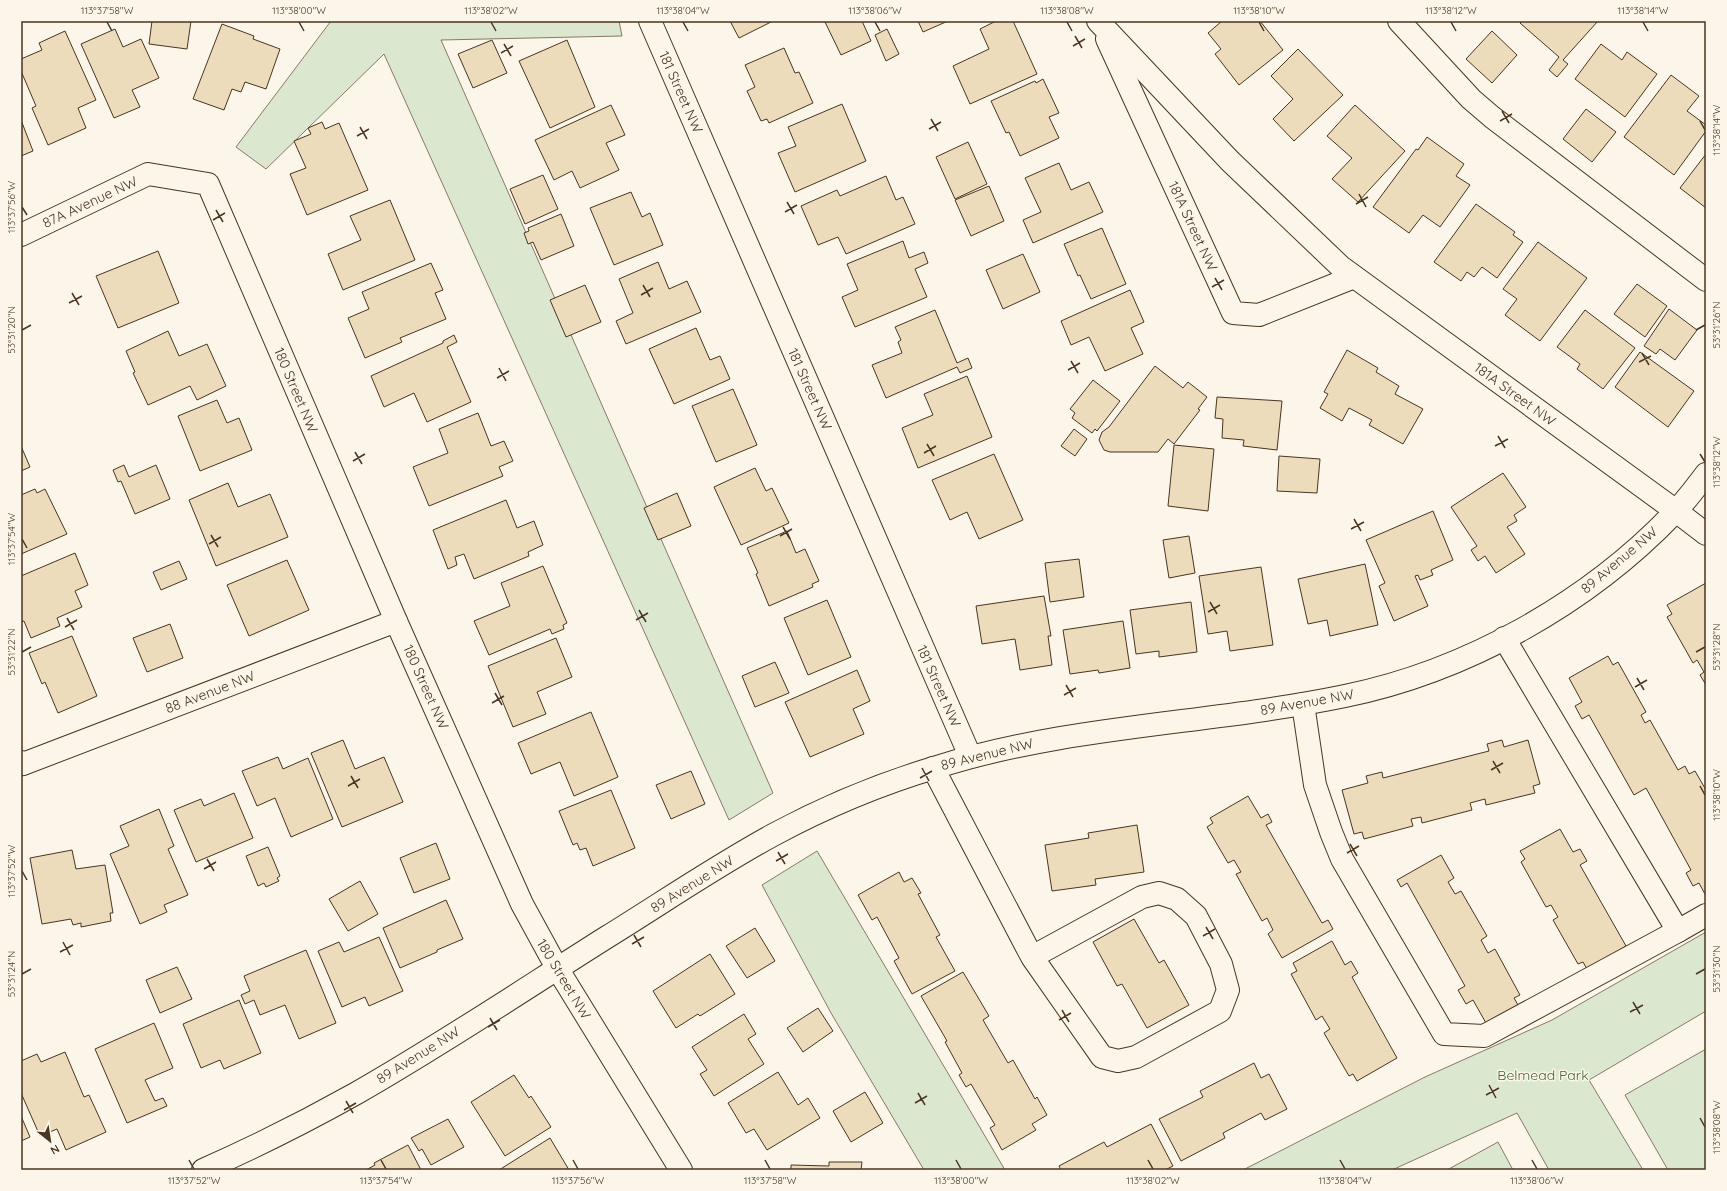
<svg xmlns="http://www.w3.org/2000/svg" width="1727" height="1191" viewBox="0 0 1727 1191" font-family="Quicksand,sans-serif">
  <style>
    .green { fill: #dce7d0; stroke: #887966 }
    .building { fill: #ecdcbc; stroke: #4a3520 }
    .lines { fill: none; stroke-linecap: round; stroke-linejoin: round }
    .minor-casing { stroke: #4a3520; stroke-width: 24 }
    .minor { stroke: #fbf6e9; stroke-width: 22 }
    .ticks { fill: none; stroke: #4a3520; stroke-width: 1.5 }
    .labels { text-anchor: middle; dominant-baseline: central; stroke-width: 3; stroke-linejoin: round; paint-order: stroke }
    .street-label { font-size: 14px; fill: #4a3520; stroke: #fbf6e9 }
    .park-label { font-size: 14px; fill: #436837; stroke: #fbf6e9 }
    .neatline { fill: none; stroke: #4a3520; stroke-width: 1.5 }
    .ticks-label { font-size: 10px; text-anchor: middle; fill: #4a3520 }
  </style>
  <rect width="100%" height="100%" fill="#fbf6e9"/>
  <g class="green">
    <path d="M331,21H619L622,36L441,40L773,793L729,820L384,54L266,169L236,147Z"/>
    <path d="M817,851L843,895L1005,1170H924L831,1013L762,885Z"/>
    <path d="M1706,932V1011L1589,1080L1643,1170H1549L1517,1113L1392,1170H1243L1425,1077L1552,1020Z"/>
    <path d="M1706,1049V1170H1668L1625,1095Z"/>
    <path d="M1498,1142L1513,1170H1447Z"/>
  </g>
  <g class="building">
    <path d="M152,21H191L187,49L149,44Z"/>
    <path d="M730,21H773L739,38Z"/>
    <path d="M826,21H862L871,41L841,55L825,22Z"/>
    <path d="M918,21H948L923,32Z"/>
    <path d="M996,21H1013L1037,74L970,104L953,66L989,49L980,29Z"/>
    <path d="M1222,21H1260L1283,50L1239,85L1215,54L1221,49L1208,33Z"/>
    <path d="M1522,21H1598L1563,60L1568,64L1557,77L1549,70L1559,57L1520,23Z"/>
    <path d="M222,24L254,36L253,39L280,49L266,89L245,82L241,92L232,89L224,110L193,99Z"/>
    <path d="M115,29L123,47L141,39L159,78L132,90L140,107L114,118L81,44Z"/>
    <path d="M887,29L899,54L886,61L875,35Z"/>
    <path d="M65,31L96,100L78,108L86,128L48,145L32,108L36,106L21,71V59L42,50L39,43Z"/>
    <path d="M1492,31L1517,55L1492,83L1466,59Z"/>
    <path d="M492,40L507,73L473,88L458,54Z"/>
    <path d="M567,40L595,107L550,128L519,61Z"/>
    <path d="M1601,44L1622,60L1627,52L1657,74L1625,117L1575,79Z"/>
    <path d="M784,48L795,73L799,72L813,103L769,123L767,119L761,121L747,91L755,87L745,65Z"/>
    <path d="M1298,49L1343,95L1294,141L1273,119L1293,99L1271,76Z"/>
    <path d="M1671,75L1699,96L1687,111L1706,125V131L1674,175L1624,137Z"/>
    <path d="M1043,79L1059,113L1049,117L1059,138L1020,156L1009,132L1006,133L991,101L1035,81L1036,83Z"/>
    <path d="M842,104L866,161L795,192L778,153L796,146L788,127Z"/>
    <path d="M611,105L625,135L606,143L619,170L580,188L572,171L554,180L535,140Z"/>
    <path d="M1355,105L1405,151L1358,202L1332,179L1352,158L1327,136Z"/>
    <path d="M1586,109L1616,132L1592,162L1563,139Z"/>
    <path d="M21,120L33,151L21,156Z"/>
    <path d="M322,122L325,129L339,123L368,190L307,215L290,174L306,168L294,141L311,134L308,128Z"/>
    <path d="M1427,137L1464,164L1456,176L1470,185L1440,227L1423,215L1409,233L1373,207L1416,149L1418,150Z"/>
    <path d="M968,142L987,184L955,199L936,157Z"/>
    <path d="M1706,154V208L1680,188Z"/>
    <path d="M1059,163L1071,190L1089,182L1103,212L1033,243L1023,220L1041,212L1025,178Z"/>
    <path d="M543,175L558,209L525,224L510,189Z"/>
    <path d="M886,176L896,200L903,197L915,224L846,254L838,237L818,245L801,206L837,190L840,196Z"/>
    <path d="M989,186L1004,221L971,236L955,200Z"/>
    <path d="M631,192L642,217L650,213L663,245L614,265L590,208Z"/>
    <path d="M390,200L415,260L343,290L328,254L361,240L350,216Z"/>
    <path d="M1476,204L1515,232L1513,235L1523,242L1497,278L1482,267L1474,277L1467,272L1461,281L1434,262Z"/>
    <path d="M561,214L574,246L541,260L533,242L528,244L524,233L529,231L528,228Z"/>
    <path d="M1102,228L1126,284L1091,299L1080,275L1078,276L1064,244Z"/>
    <path d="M903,241L909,258L924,252L928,263L915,269L927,297L855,327L842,297L858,290L847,264Z"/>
    <path d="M1538,242L1587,278L1540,341L1505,315L1517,299L1503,289Z"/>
    <path d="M158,251L179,303L118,328L96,276Z"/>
    <path d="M1023,254L1040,292L1003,309L986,270Z"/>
    <path d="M658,262L669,289L687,281L701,312L626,344L616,321L633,313L619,279Z"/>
    <path d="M431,263L443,290L435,293L446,319L400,338L402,342L365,358L348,318L369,309L362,292Z"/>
    <path d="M1637,284L1667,306L1645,337L1614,314Z"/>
    <path d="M585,285L601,322L566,337L550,300Z"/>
    <path d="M1130,290L1144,322L1131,328L1143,354L1105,371L1089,337L1071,345L1061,321Z"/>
    <path d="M1669,309L1697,330L1675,360L1660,349L1656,354L1644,346Z"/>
    <path d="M935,310L957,363L968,358L972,368L960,373L957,367L886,398L872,365L902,353L898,342L901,340L895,327Z"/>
    <path d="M1585,310L1635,348L1603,389L1577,369L1580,364L1557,347Z"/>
    <path d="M696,328L710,360L720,356L730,379L674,404L649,349Z"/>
    <path d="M168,331L179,356L207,344L226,386L197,400L190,386L148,405L133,373L135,372L126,351Z"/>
    <path d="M454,335L457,342L447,347L471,402L427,422L414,393L384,407L371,376L443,343V341Z"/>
    <path d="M1347,350L1378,368L1376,372L1399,386L1395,394L1423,409L1403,444L1369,425L1372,420L1349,408L1342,421L1320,408L1328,394L1324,392Z"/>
    <path d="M1640,352L1694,391L1668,427L1615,387Z"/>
    <path d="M1155,366L1183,388L1188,382L1207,397L1198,409L1200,410L1174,444L1168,439L1158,452H1110L1104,450L1099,440L1102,432L1109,427Z"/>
    <path d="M967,376L992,437L918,468L902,428L933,415L924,394Z"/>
    <path d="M1093,380L1120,401L1097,431L1095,429L1092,433L1072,418L1075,413L1070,409Z"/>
    <path d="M733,389L757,445L716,462L692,406Z"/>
    <path d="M1217,397L1282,401L1277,450L1243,446L1244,440L1222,438L1223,419L1215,418Z"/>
    <path d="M217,400L227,423L239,418L252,450L200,471L178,416Z"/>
    <path d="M478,413L491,446L504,441L513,461L499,467L503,476L429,506L413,467L448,453L439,429Z"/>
    <path d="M1074,429L1087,439L1075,456L1061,446Z"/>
    <path d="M1174,445L1214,449L1208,511L1168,506Z"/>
    <path d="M21,446L30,467L21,471Z"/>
    <path d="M994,454L1023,520L979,539L967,512L950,520L932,480Z"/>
    <path d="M1279,456L1320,459L1317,493L1277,491Z"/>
    <path d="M124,465L129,477L156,465L170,499L135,514L121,481L118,482L113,470Z"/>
    <path d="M755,468L766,491L772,488L789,523L741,545L714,487Z"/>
    <path d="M1503,473L1526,507L1514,515L1517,521L1507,527L1525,554L1496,573L1485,556L1478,561L1471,550L1477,546L1451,507Z"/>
    <path d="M228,483L238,507L270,494L288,537L216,566L189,500Z"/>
    <path d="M35,489L37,493L45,489L67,534L21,554V495Z"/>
    <path d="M677,493L691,526L658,540L644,508Z"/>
    <path d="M506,500L517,528L534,521L543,545L528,552L529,556L474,579L464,554L455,557L457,565L448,569L433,530Z"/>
    <path d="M1433,511L1453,560L1431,570L1433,575L1420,580L1418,575L1415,576L1428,606L1394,621L1379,586L1385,583L1366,540Z"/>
    <path d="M787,531L796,553L805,549L819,581L812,584L813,587L769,606L756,574L758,573L747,548Z"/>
    <path d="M1189,536L1195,573L1169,578L1163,540Z"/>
    <path d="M75,553L88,585L75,591L82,607L57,618L60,626L31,638L24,621L21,622V576Z"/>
    <path d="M1079,559L1084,597L1050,602L1045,563Z"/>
    <path d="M287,560L309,610L249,636L227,585Z"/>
    <path d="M179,561L187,579L161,590L153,572Z"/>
    <path d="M1365,564L1378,625L1330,636L1327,620L1308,624L1298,579Z"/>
    <path d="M543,566L567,623L563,625L564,629L552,634L550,629L489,655L474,621L510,606L501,583Z"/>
    <path d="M1261,567L1273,645L1230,651L1227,631L1208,634L1199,576Z"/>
    <path d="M1706,583V685L1700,675L1704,672L1697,660L1693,663L1667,617L1672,614L1667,605Z"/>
    <path d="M1044,596L1051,636H1048L1052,665L1020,670L1015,639L982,644L976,606Z"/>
    <path d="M827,600L851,657L808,675L784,618Z"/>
    <path d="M1191,602L1197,652L1159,657V651L1136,654L1130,610Z"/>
    <path d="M1123,621L1130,668L1099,673L1098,670L1070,674L1063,630Z"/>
    <path d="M170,624L183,658L147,672L133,638Z"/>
    <path d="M72,636L97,696L58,713L45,682L42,684L29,653Z"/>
    <path d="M556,638L572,677L537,692L546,714L513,727L488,666Z"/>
    <path d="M1608,656L1613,665L1618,662L1646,712L1641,715L1645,723L1650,720L1678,770L1685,766L1689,774L1695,771L1706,790V896L1699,883L1693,886L1686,873L1691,870L1646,788L1634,795L1589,715L1582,719L1575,706L1582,702L1569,678Z"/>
    <path d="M775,662L789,693L755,707L742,676Z"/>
    <path d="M857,670L870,701L853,709L864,734L810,757L785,702Z"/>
    <path d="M591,712L618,777L574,796L560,762L531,774L518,743Z"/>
    <path d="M343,740L355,769L384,757L403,802L342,827L311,753Z"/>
    <path d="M1502,740L1504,747L1528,740L1540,784L1533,786L1535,793L1486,805L1485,799L1470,803L1472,810L1422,823L1421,817L1411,819L1413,826L1364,839L1362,832L1354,834L1342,790L1368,783L1366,776L1382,772L1383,778L1489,751L1487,744Z"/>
    <path d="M278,757L283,769L308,758L333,819L291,837L275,798L257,806L242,771Z"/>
    <path d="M691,771L705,804L671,819L656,785Z"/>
    <path d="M611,790L635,848L593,866L586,848L580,850L577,843L573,845L559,811Z"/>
    <path d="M234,793L253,838L196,862L174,810L201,799L204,806Z"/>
    <path d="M1248,796L1261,818L1268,814L1272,822L1266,825L1322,923L1328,920L1333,929L1282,958L1268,934L1273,930L1267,918L1262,921L1236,874L1241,872L1234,860L1228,863L1207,827L1213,823L1210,818Z"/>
    <path d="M159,809L174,846L168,849L188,895L164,905L167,912L140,924L110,854L129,846L120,826Z"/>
    <path d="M1137,825L1144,872L1095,879L1096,885L1052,891L1045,845L1089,838L1088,833Z"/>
    <path d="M1560,829L1573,852L1580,849L1587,861L1580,865L1626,946L1587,969L1583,962L1578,964L1553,920L1558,917L1551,905L1546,907L1521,862L1525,859L1520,851Z"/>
    <path d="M436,843L450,879L414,893L400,858Z"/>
    <path d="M268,847L280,876L277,878L279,881L266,887L264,883L258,886L246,856Z"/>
    <path d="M72,850L76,869L105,865L113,913H110L111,921L81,927V923L73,925L71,919L42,924L30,858Z"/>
    <path d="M1441,855L1454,878L1448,882L1455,894L1461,891L1487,936L1481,940L1488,953L1495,949L1520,995L1514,998L1518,1005L1486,1023L1473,1000L1466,1004L1458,990L1465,986L1407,883L1401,887L1397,880Z"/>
    <path d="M899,872L904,882L912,878L921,893L918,894L940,935L936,937L955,971L912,994L894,961L899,958L877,917L872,920L858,895Z"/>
    <path d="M360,881L378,914L348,931L329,899Z"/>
    <path d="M446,900L463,939L437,950V952L400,968L383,928Z"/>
    <path d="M1134,919L1159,963L1164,960L1189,1005L1147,1028L1122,984L1117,986L1093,942Z"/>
    <path d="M755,928L775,961L747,978L726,946Z"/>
    <path d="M379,937L403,991L369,1006L365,997L342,1007L318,951L339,942L344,952Z"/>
    <path d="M1332,941L1345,965L1351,961L1358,973L1352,977L1397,1058L1357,1081L1353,1074L1349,1076L1324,1033L1330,1029L1322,1016L1316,1020L1291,974L1297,971L1293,963Z"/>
    <path d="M306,950L336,1023L299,1039L285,1005L260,1015L254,1000L245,1004L241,995L250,991L244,976Z"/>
    <path d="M710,954L735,994L700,1016L698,1014L676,1028L653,991Z"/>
    <path d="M177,967L192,999L160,1013L146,980Z"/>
    <path d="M963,972L989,1016L983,1020L1008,1063L1013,1060L1035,1099L1037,1097L1047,1115L1032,1124L1036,1130L1002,1150L990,1128L995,1125L971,1084L966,1087L959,1075L962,1073L945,1042L947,1041L921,996Z"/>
    <path d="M239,1000L261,1053L224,1069L220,1060L201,1068L183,1024Z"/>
    <path d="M818,1008L833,1031L803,1052L787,1028Z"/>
    <path d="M744,1014L756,1034L748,1039L764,1064L714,1096L700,1074L707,1070L692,1047Z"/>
    <path d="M154,1023L173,1068L145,1080L155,1101L163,1098L167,1106L127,1123L95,1049Z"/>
    <path d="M65,1052L84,1097L89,1095L106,1132L66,1150L57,1129L40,1136L21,1093V1061L37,1054L41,1062Z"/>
    <path d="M1254,1063L1261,1078L1269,1074L1287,1109L1265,1120L1261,1113L1223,1133L1225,1138L1181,1161L1159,1119L1203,1097L1200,1091Z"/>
    <path d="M778,1072L798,1105L808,1098L820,1118L767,1150L754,1129L746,1133L728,1103Z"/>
    <path d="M514,1075L529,1098L531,1096L551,1127L505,1156L471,1102Z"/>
    <path d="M865,1092L883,1123L851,1142L833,1111Z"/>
    <path d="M21,1116L30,1137L21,1141Z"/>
    <path d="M448,1119L464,1147L431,1165L422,1149L419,1151L411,1138Z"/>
    <path d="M1151,1124L1173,1166L1165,1170H1061L1059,1166L1104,1142L1107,1147Z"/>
    <path d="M550,1138L569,1170H499Z"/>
    <path d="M408,1145L421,1170H366L375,1165L374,1163Z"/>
    <path d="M829,1162H862L861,1170H791V1165L829,1166Z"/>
  </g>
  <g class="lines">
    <defs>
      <g id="minor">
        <path d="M650,21L970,756"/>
        <path d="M1098,21L1230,161L1341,267L1676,511L1706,534"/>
        <path d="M1399,21L1471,99L1492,117L1706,280"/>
        <path d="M1107,39L1233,313L1259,315L1354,277"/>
        <path d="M21,235L148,174L208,184L396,621L522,904L557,968L681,1170"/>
        <path d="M1303,704L1315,785L1331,832L1342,859L1444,1034L1484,1036L1678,931L1504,638"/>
        <path d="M21,762L23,764L396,621"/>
        <path d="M933,768L1032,957L1142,897L1159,893L1177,899L1196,916L1221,964L1228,990L1220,1011L1136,1057L1118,1061L1102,1057L1032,957"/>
        <path d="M1678,931L1706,915"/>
        <path d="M203,1170C255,1147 305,1122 355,1094C441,1045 523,990 607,937C662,903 716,866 773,835C825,807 880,784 937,767C1069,725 1210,724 1345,696C1467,671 1588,603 1674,513C1686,501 1696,487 1706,474"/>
      </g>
    </defs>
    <use href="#minor" class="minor-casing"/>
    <use href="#minor" class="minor"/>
  </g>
  <path class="ticks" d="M107,22L112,31M299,22L304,31M491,22L496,31M683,22L688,31M875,22L880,31M1067,22L1072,31M1259,22L1264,31M1451,22L1456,31M1643,22L1648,31M1075,36L1082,48M504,44L511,56M1073,46L1085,39M501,53L513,46M1502,111L1509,123M931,119L938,131M1500,121L1512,114M1700,121L1705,130M360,127L367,139M929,129L941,122M357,136L369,129M1359,194L1366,207M787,202L794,214M1356,204L1368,197M22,207L27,215M216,210L223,222M785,212L797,205M213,220L225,213M1215,278L1222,290M643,285L650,297M1212,287L1224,280M72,293L79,305M641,295L653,288M69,303L82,296M22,330L31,325M1696,330L1705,325M1642,353L1649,365M1071,361L1078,373M1639,362L1651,356M499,368L506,381M1068,370L1080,363M497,378L509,371M1498,436L1505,448M927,444L934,456M1495,446L1508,439M355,452L362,464M924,453L936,446M1700,454L1705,462M353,461L365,454M1354,519L1361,531M783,527L790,539M1351,529L1364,522M211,535L218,547M780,536L792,529M22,539L27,548M209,544L221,537M1210,602L1217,614M639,610L646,622M1208,612L1220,605M67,618L74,630M636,620L648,613M65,627L77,620M22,652L31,647M1696,652L1705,647M1637,678L1644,690M1066,685L1073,697M1635,687L1647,680M495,693L502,705M1064,695L1076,688M492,703L504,696M1493,761L1500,773M922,768L929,781M1491,770L1503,763M351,776L358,788M920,778L932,771M348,786L360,779M1700,786L1705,795M1350,844L1357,856M778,852L785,864M1347,853L1359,846M207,859L214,871M776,861L788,854M204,869L216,862M22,871L27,880M1206,927L1213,939M634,935L641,947M1203,936L1215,929M63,942L70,955M632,944L644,937M60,952L73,945M22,974L31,969M1696,974L1705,969M1633,1002L1640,1014M1062,1010L1069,1022M1630,1012L1643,1005M490,1018L497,1030M1059,1020L1071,1013M488,1027L500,1020M1489,1085L1496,1098M918,1093L925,1105M1486,1095L1499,1088M346,1101L353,1113M915,1103L927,1096M344,1110L356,1103M1700,1118L1705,1127M189,1160L194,1169M381,1160L386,1169M573,1160L578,1169M765,1160L770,1169M956,1160L961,1169M1148,1160L1153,1169M1340,1160L1345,1169M1532,1160L1537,1169"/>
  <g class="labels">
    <g class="street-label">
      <text transform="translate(681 92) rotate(66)">181 Street NW</text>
      <text transform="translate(90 202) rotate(-25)">87A Avenue NW</text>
      <text transform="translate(1193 226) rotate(65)">181A Street NW</text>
      <text transform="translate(810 389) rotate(66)">181 Street NW</text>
      <text transform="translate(296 390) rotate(67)">180 Street NW</text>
      <text transform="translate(1515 394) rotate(36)">181A Street NW</text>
      <text transform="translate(1619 560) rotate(-40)">89 Avenue NW</text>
      <text transform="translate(939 686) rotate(66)">181 Street NW</text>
      <text transform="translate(426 687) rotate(66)">180 Street NW</text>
      <text transform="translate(210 692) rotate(-21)">88 Avenue NW</text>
      <text transform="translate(1307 702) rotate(-10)">89 Avenue NW</text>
      <text transform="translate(987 754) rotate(-14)">89 Avenue NW</text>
      <text transform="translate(692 884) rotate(-32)">89 Avenue NW</text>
      <text transform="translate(564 979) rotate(59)">180 Street NW</text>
      <text transform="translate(418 1055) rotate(-32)">89 Avenue NW</text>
    </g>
    <g class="park-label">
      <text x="1543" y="1075">Belmead Park</text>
    </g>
  </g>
  <rect width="1727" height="1191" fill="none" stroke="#fbf6e9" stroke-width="44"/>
  <g transform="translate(50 1141) rotate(150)" stroke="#fbf6e9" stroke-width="3" paint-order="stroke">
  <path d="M0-3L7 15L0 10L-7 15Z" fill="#4a3520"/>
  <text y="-6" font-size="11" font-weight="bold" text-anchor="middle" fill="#4a3520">N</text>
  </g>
  <rect x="22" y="22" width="1683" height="1147" class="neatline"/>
  <g class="ticks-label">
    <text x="107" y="14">113°37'58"W</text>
    <text x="299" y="14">113°38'00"W</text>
    <text x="491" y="14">113°38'02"W</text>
    <text x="683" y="14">113°38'04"W</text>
    <text x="875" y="14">113°38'06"W</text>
    <text x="1067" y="14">113°38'08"W</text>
    <text x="1259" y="14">113°38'10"W</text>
    <text x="1451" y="14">113°38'12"W</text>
    <text x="1643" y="14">113°38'14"W</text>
    <text transform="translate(1716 130) rotate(-90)" y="4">113°38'14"W</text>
    <text transform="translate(11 207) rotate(-90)" y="4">113°37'56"W</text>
    <text transform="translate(1716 325) rotate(-90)" y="4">53°31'26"N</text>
    <text transform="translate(11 330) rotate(-90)" y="4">53°31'20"N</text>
    <text transform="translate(1716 462) rotate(-90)" y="4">113°38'12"W</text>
    <text transform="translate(11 539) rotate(-90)" y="4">113°37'54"W</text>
    <text transform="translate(1716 647) rotate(-90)" y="4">53°31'28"N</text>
    <text transform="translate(11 652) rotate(-90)" y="4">53°31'22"N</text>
    <text transform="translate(1716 795) rotate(-90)" y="4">113°38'10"W</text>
    <text transform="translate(11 871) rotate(-90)" y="4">113°37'52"W</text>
    <text transform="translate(1716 969) rotate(-90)" y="4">53°31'30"N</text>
    <text transform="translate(11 974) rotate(-90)" y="4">53°31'24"N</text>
    <text transform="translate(1716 1127) rotate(-90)" y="4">113°38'08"W</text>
    <text x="194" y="1184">113°37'52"W</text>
    <text x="386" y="1184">113°37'54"W</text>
    <text x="578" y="1184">113°37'56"W</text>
    <text x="770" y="1184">113°37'58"W</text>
    <text x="961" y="1184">113°38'00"W</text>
    <text x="1153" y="1184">113°38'02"W</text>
    <text x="1345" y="1184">113°38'04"W</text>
    <text x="1537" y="1184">113°38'06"W</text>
  </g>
</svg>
